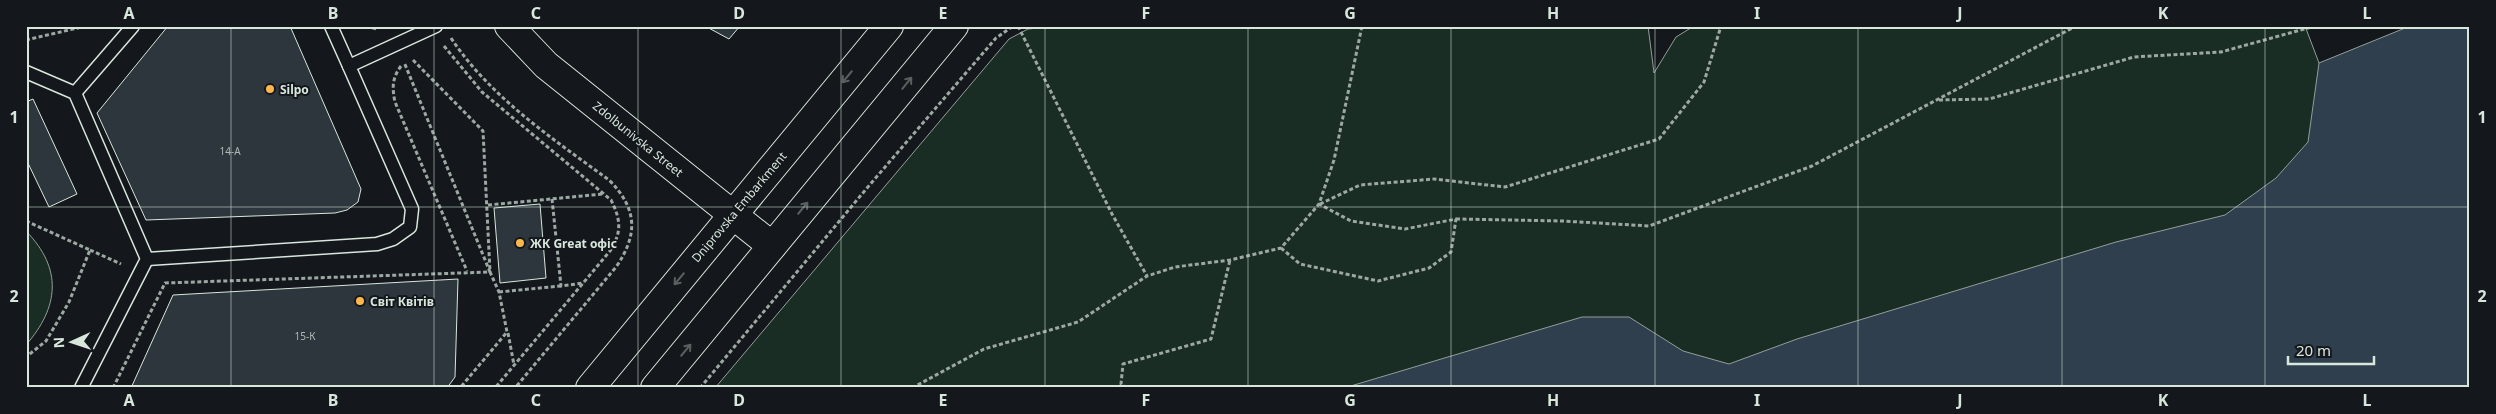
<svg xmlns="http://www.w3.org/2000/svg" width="2496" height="414" viewBox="0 0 2496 414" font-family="'Noto Sans',sans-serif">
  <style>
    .green { fill: #1a2d24; stroke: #939e99 }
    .water { fill: #2f3f4d; stroke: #939e99 }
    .building { fill: #2c363c; stroke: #d8e6dc }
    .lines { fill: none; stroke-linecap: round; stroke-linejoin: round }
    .lane-casing { stroke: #d8e6dc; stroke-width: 15 }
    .secondary-casing { stroke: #d8e6dc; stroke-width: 30 }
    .path { stroke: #9da8a2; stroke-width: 3; stroke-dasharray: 4 2.5; stroke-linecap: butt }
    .lane { stroke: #14181c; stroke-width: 12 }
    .secondary { stroke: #14181c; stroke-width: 28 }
    .oneway { stroke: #59605f }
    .grid { fill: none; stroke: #d8e6dc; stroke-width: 1; stroke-opacity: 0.55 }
    .poi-dot { fill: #ffb74d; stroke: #14181c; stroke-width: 2 }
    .labels { text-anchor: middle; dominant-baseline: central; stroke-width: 4; stroke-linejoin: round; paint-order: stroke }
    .number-label { font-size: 10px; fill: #adbab4 }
    .poi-label { font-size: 12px; font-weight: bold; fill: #d8e6dc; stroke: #14181c; text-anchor: start }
    .street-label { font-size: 12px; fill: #d8e6dc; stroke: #14181c }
    .neatline { fill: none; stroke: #d8e6dc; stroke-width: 2 }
    .grid-label { font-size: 16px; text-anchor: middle; font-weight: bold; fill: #d8e6dc }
  </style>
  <rect width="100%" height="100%" fill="#14181c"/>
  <g class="green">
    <path d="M1059,26H1648L1654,73L1676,37L1694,26H2305L2319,63L2424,117L2081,388H715L1009,39L1028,29Z"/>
    <path d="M26,231C63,269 59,307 26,345Z"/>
  </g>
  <path class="water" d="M2410,26H2470V388H1344L1582,317H1629L1683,351L1729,364L1797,339L2116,242L2225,215L2276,178L2308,142L2319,63Z"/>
  <g class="building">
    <path d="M26,26H43L26,29Z"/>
    <path d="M168,26H290L361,189L358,202L347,210L335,213L146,220L97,113Z"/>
    <path d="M705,26H740L729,39Z"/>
    <path d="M33,99L77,194L49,207L26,159V102Z"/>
    <path d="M540,204L546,278L500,283L494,208Z"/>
    <path d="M458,279L455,377L447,388H131L173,295Z"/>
  </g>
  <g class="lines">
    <defs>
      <g id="lane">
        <path d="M331,26L349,66"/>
        <path d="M26,72L75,93L147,259L81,388"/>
        <path d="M75,93L133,26"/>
        <path d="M147,259L377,244L393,239L410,227L412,209L349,66L436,26"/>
      </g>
      <g id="secondary">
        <path d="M509,26L546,65L772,246"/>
        <path d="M590,388L889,26"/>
        <path d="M655,388L954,26"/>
      </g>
    </defs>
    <use href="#lane" class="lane-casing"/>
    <use href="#secondary" class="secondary-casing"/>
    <g class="path">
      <path d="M366,26L377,29"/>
      <path d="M1018,26L1112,214L1147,276"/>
      <path d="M451,38C490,97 553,139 609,180C638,209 638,235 616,267L515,388"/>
      <path d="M26,40L86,26"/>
      <path d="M444,46L482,92L611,200C621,220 622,232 610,251L495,388"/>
      <path d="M413,60L483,131L490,272L499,292L507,332L460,388"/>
      <path d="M401,66C392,78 392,88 395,102L467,271"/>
      <path d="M1939,100L1989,99L2134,57L2221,52L2315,26"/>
      <path d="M552,199L561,286L584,283"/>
      <path d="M1320,204L1360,185L1434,179L1505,187L1659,139L1704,82L1721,26"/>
      <path d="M488,205L603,194"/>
      <path d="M1456,219L1562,221L1649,226L1812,166L2076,26"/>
      <path d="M26,221L90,250L69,302L46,341L26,357"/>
      <path d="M1281,248L1300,264L1378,281L1429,268L1451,252L1456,219L1405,229L1351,221L1319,204"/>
      <path d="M90,250L121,264"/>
      <path d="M499,292L561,286"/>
      <path d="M508,333L514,365"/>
      <path d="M113,388L165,283L490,272L404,62"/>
      <path d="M700,388L867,188L996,38L1013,26"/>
      <path d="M912,388L984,349L1078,322L1147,276L1175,267L1230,260L1281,248L1319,204L1334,160L1362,26"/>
      <path d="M1127,388L1121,384L1123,364L1211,339L1230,260"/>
    </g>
    <use href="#lane" class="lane"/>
    <use href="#secondary" class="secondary"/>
  </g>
  <defs><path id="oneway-shaft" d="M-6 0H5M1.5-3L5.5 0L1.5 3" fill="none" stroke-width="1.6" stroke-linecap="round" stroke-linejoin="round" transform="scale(1.25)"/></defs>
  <g class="oneway">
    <use href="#oneway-shaft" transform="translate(847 77) rotate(130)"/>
    <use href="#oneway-shaft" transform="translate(907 83) rotate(-51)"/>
    <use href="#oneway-shaft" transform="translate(803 208) rotate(-50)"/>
    <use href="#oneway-shaft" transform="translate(679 279) rotate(130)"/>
    <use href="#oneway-shaft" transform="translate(686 350) rotate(-50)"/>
  </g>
  <path class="grid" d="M231,26V388M434,26V388M638,26V388M841,26V388M1045,26V388M1248,26V388M1451,26V388M1655,26V388M1858,26V388M2062,26V388M2265,26V388M26,207H2470"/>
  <g class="poi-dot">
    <circle cx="270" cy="89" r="5"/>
    <circle cx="520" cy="243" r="5"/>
    <circle cx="360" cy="301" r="5"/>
  </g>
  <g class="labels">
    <g class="number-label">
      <text x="230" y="151">14-А</text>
      <text x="305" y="336">15-К</text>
    </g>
    <g class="poi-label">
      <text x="280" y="89">Silpo</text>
      <text x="530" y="243">ЖК Great офіс</text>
      <text x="370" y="301">Світ Квітів</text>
    </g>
    <g class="street-label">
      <text transform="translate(638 139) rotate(39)">Zdolbunivska Street</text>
      <text transform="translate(739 207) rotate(-50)">Dniprovska Embarkment</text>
    </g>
  </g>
  <rect width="2496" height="414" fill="none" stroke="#14181c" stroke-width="55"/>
  <g transform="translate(72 342) rotate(267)" stroke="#14181c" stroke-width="4" paint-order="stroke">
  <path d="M0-4L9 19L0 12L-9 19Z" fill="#d8e6dc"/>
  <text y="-8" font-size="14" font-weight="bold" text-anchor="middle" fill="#d8e6dc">N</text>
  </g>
  <path d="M2288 356v8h86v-8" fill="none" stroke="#d8e6dc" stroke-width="2.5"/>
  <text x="2296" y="356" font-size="15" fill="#d8e6dc" stroke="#14181c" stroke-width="4" paint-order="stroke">20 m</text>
  <rect x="28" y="28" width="2440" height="358" class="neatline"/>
  <g class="grid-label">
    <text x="129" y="19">A</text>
    <text x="333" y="19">B</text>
    <text x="536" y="19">C</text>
    <text x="739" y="19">D</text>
    <text x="943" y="19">E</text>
    <text x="1146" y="19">F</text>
    <text x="1350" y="19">G</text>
    <text x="1553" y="19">H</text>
    <text x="1757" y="19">I</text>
    <text x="1960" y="19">J</text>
    <text x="2163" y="19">K</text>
    <text x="2367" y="19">L</text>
    <text x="14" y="123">1</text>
    <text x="2482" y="123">1</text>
    <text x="14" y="302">2</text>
    <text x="2482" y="302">2</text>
    <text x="129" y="406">A</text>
    <text x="333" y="406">B</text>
    <text x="536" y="406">C</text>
    <text x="739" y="406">D</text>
    <text x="943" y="406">E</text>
    <text x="1146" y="406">F</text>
    <text x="1350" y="406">G</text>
    <text x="1553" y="406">H</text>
    <text x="1757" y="406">I</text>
    <text x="1960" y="406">J</text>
    <text x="2163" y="406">K</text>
    <text x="2367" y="406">L</text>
  </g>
</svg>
